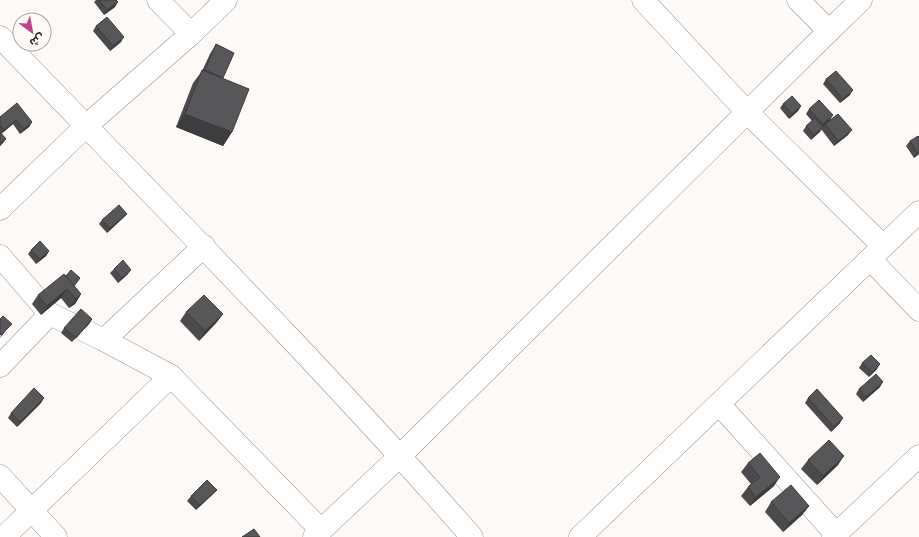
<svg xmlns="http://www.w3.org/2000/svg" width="919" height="537" viewBox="0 0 919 537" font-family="Karla,'Noto Sans Arabic',sans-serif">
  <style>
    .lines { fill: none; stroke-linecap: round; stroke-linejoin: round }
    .minor-casing { stroke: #989593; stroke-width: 23 }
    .major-casing { stroke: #989593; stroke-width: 23 }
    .minor { stroke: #fff; stroke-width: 22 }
    .major { stroke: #fff; stroke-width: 22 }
    .wall { fill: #4b4a4d }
    .shaded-wall { fill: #3d3c3e }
    .building { fill: #575659; stroke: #3d3c3e }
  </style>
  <rect width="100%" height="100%" fill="#fcf9f6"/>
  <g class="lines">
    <defs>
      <g id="minor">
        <path d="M158,0L191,34"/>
        <path d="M643,0L747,112L883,246"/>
        <path d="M798,0L829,31"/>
        <path d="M0,37C159,202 321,365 472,537"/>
        <path d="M0,209L86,126L191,34L226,0"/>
        <path d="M0,256L50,314L104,340L171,376L321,530"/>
        <path d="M870,259L919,310"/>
        <path d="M104,340L204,246"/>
        <path d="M0,366L50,314"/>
        <path d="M719,404L836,534"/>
        <path d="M0,476L56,537"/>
        <path d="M4,537L171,376"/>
        <path d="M314,537L401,455L829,31L861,0"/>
        <path d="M833,537L919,456"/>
      </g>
      <path id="major" d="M580,537L919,212"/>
    </defs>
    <use href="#minor" class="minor-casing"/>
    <use href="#major" class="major-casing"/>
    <use href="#minor" class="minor"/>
    <use href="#major" class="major"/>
  </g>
  <g class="wall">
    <path d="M96,0H116L115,7L104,15L94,2Z"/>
    <path d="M96,26L121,42L110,51L93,31Z"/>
    <path d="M216,44L232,132L223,146L176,127L193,83L202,71L210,54Z"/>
    <path d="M826,79L850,95L840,103L823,84Z"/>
    <path d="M783,104L801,106L798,111L789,119L780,108Z"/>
    <path d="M809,109L830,120L826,124L848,135L834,146L821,129L811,140L803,131L806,126L812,121L806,114Z"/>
    <path d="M0,117L32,122L29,127L20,134L13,124L1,134L6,139L0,146Z"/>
    <path d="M919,137V154L914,158L906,146L910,141Z"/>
    <path d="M127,214L123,218L107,233L99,224L102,220Z"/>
    <path d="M31,250L49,251L46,256L36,264L28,254Z"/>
    <path d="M114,269L128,274L118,283L110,273Z"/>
    <path d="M74,286L81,294L75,304L69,308L61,298L41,315L32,304L38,295Z"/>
    <path d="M186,312L223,314L216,323L199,341L180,321Z"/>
    <path d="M92,319L89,324L72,342L61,333L64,328Z"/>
    <path d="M862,363L877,369L869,377L859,368Z"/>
    <path d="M880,387L863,402L856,394L859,389Z"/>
    <path d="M808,398L840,423L831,432L805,403Z"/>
    <path d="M41,403L17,427L8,418L11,413Z"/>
    <path d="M808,460L838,465L817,485L801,469Z"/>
    <path d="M748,463L774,486L750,506L741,496L748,487L751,484L741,472Z"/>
    <path d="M213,494L196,510L187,501L191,496Z"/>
    <path d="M771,502L809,506L802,515L783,532L765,512Z"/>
  </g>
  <g class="shaded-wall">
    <path d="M118,2L115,7L104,15L107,10Z"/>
    <path d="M124,37L121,42L110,51L113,46Z"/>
    <path d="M853,90L850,95L840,103L843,99Z"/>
    <path d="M801,106L798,111L789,119L792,114Z"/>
    <path d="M185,114L232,132L223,146L176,127Z"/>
    <path d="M833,115L830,120L820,129L823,124Z"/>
    <path d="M16,120L13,124L0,135L4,130Z"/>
    <path d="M32,122L29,127L20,134L24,129Z"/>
    <path d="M823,127L820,132L811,140L814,135Z"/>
    <path d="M852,130L848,135L834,146L838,141Z"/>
    <path d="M6,139L3,143L0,146V144Z"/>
    <path d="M919,152V154L914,158L917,153Z"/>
    <path d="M127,214L123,218L107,233L110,228Z"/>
    <path d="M49,251L46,256L36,264L40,259Z"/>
    <path d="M131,270L128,274L118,283L122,278Z"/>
    <path d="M67,289L61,298L41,315L47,306Z"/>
    <path d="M81,294L75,304L69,308L76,299Z"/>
    <path d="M223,314L216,323L199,341L205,331Z"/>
    <path d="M92,319L89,324L72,342L76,338Z"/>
    <path d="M12,324L8,328L0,338L1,335Z"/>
    <path d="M880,364L877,369L869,377L872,372Z"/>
    <path d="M883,382L880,387L863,402L866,397Z"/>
    <path d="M44,398L41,403L17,427L20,422Z"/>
    <path d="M843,418L840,423L831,432L834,427Z"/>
    <path d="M844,456L838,465L817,485L823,476Z"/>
    <path d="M780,477L774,486L750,506L756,497Z"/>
    <path d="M217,490L213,494L196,510L200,505Z"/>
    <path d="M809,506L802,515L783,532L789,523Z"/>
  </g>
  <g class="building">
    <path d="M99,0H116L118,2L107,10Z"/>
    <path d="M107,17L124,37L113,46L96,26Z"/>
    <path d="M216,44L234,53L223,78L205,70Z"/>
    <path d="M202,70L249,89L232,132L185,114Z"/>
    <path d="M836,71L853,90L843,99L826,79Z"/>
    <path d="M792,96L801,106L792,114L783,104Z"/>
    <path d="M819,100L833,115L823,124L809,109Z"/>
    <path d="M17,103L32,122L24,129L16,120L4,130L0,125V117Z"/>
    <path d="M838,114L852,130L838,141L825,124Z"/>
    <path d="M815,118L823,127L814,135L806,126Z"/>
    <path d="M0,132L6,139L0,144Z"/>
    <path d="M918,136L919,137V152L917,153L910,141Z"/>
    <path d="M119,205L127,214L110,228L102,220Z"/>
    <path d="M40,241L49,251L40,259L31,250Z"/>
    <path d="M123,260L131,270L122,278L114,269Z"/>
    <path d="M71,270L80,278L74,286L66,276Z"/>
    <path d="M64,274L81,294L76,299L67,289L47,306L38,295Z"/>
    <path d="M204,295L223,314L205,331L186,312Z"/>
    <path d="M81,309L92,319L76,338L64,328Z"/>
    <path d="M3,316L12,324L1,335L0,334V319Z"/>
    <path d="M871,355L880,364L872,372L862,363Z"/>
    <path d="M876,374L883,382L866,397L859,389Z"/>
    <path d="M34,388L44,398L20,422L11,413Z"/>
    <path d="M817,389L843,418L834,427L808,398Z"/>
    <path d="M829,440L844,456L823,476L808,460Z"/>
    <path d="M760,453L780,477L756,497L748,487L760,477L748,463Z"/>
    <path d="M207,480L217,490L200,505L191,496Z"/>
    <path d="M791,485L809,506L789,523L771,502Z"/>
    <path d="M254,529L260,537H242Z"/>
  </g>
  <g transform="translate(32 32) rotate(148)"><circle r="19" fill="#fcf9f6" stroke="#a9a6a4"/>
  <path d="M0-3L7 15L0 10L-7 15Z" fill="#c0428f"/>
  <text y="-6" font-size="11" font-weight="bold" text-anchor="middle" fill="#2c2a2a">ش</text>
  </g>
</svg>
